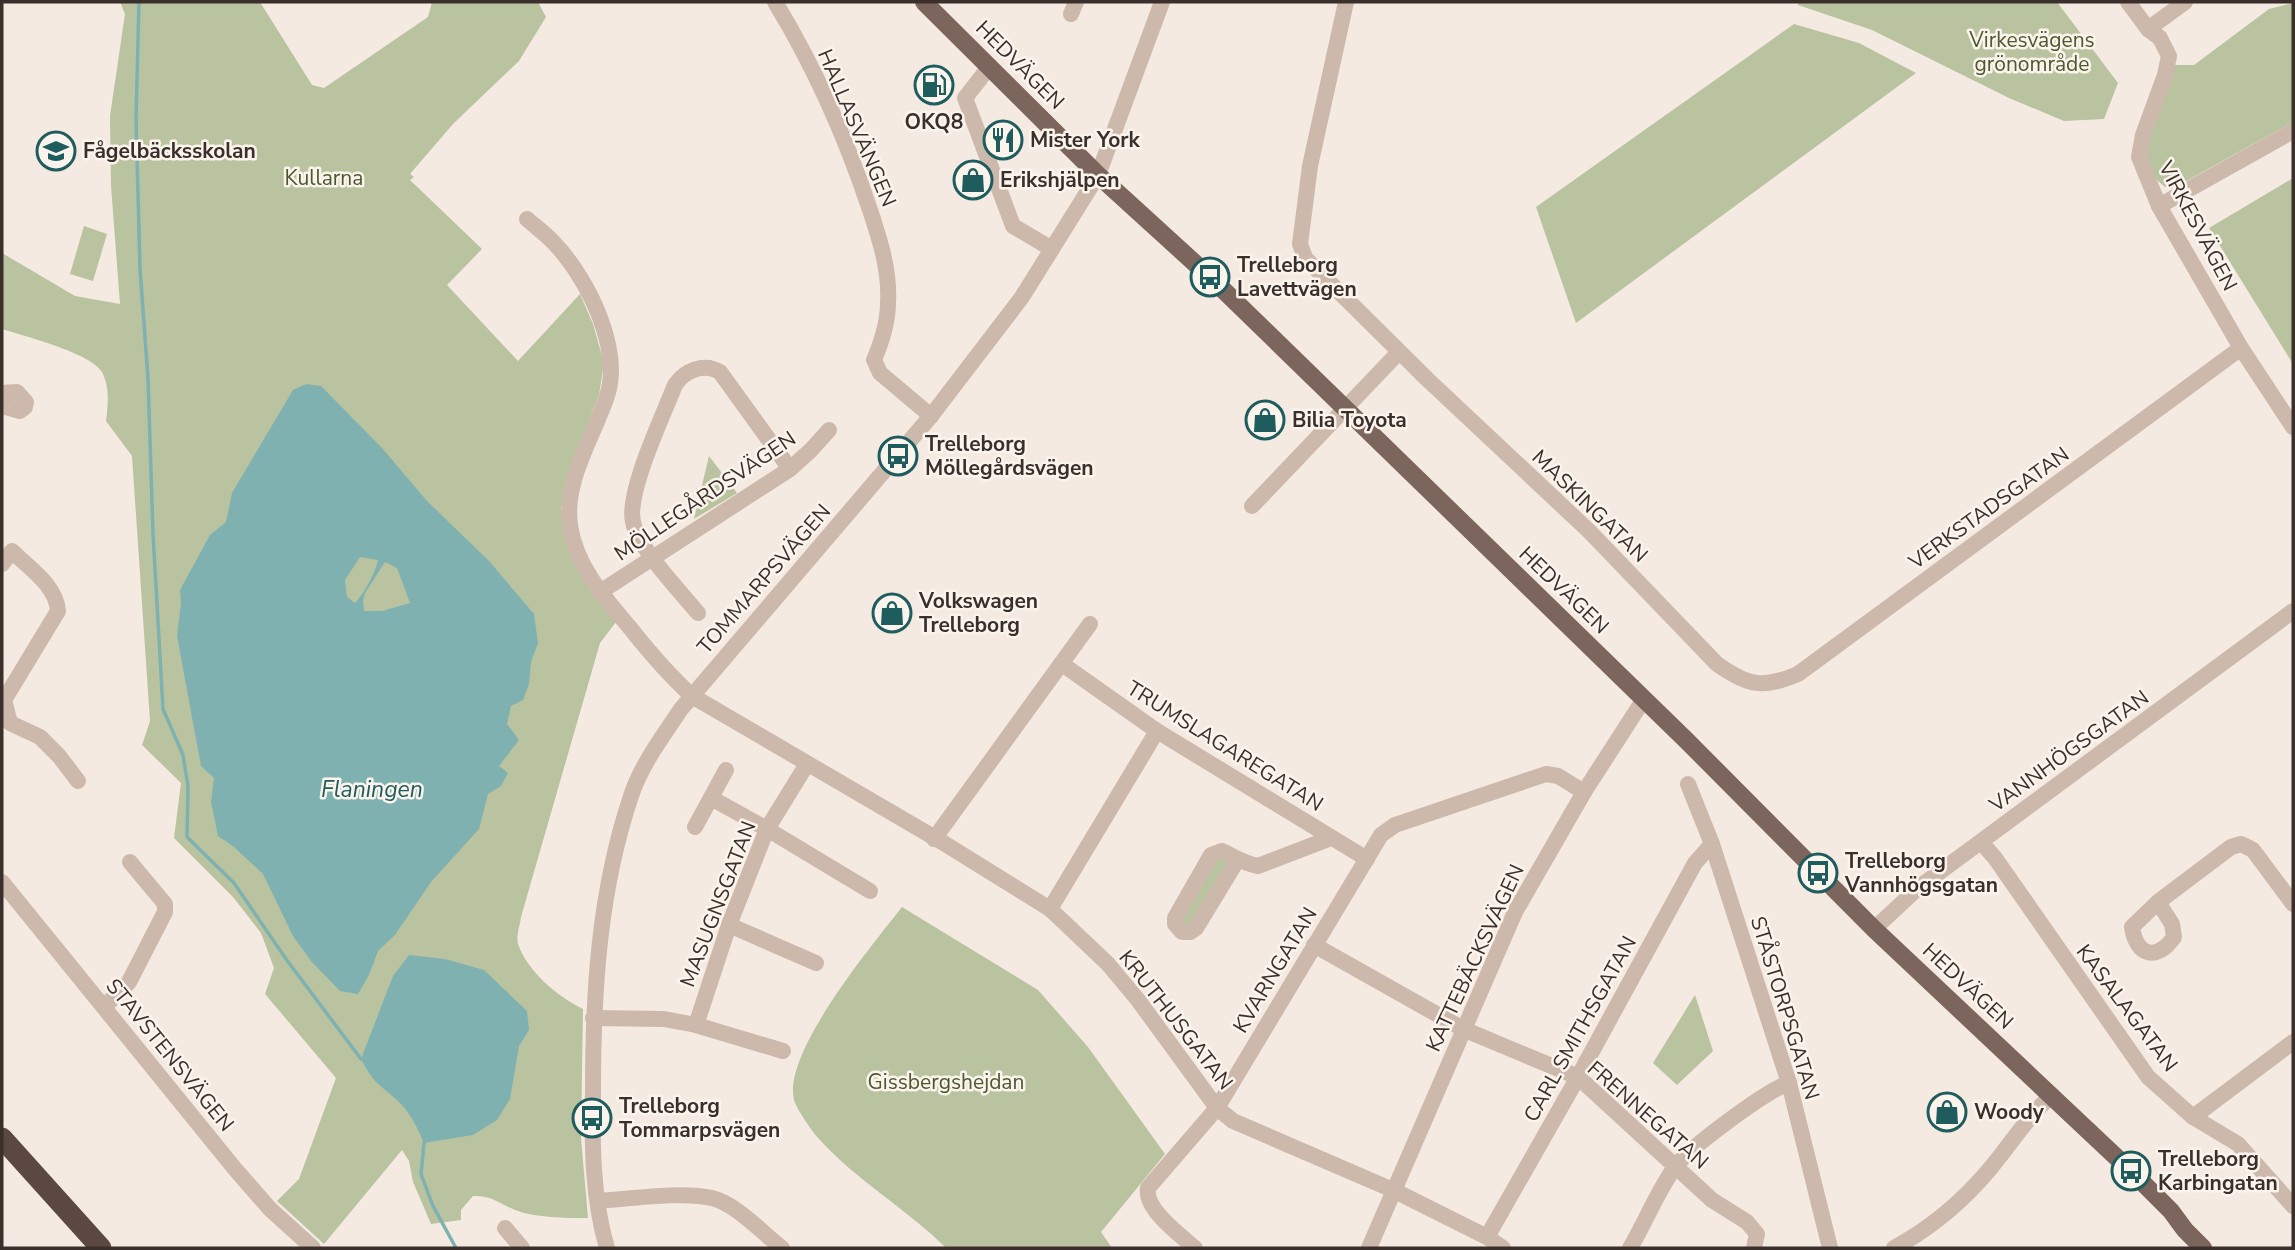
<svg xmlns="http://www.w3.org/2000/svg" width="2295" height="1250" viewBox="0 0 2295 1250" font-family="'Nunito Sans',sans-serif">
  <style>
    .green { fill: #b9c3a0 }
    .water { fill: #7fb1b1; fill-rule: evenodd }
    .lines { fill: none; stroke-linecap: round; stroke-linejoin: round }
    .stream { stroke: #7fb1b1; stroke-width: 3.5 }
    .minor { stroke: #ccb9ac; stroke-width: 16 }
    .major { stroke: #7c655c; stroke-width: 18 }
    .highway { stroke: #5b4842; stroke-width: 21 }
    .labels { text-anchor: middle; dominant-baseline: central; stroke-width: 5; stroke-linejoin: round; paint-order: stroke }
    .park-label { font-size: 21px; fill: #4c592e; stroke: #fbf4ed }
    .street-label { font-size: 21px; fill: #3a2f2b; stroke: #fbf4ed }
    .poi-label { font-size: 21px; font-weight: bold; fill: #3a2f2b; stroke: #fbf4ed; text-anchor: start }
    .water-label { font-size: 23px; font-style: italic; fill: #1f5c5d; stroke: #fbf4ed }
  </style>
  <rect width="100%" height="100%" fill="#f4eae1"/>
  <g class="green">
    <path d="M120,2H260L312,85L324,88L428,17L432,2H538L546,17L519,61L453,124L410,174L414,177L410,180L482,249L447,285L518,361L580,294L593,324L604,363L599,395L572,464L561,508L575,565L616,622L600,643L521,917C520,925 516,936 518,944C527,971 558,997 583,1009L581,1138L588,1218C565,1218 537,1218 515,1210C498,1203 493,1196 473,1196L461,1210V1220L431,1224L413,1182L409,1161L402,1150L324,1244L277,1201L299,1179L336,1078L265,994L274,968L261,933L233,897L174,838L181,783L142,745L150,721L132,456L106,421C108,404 110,388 102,372C91,353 24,336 2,329V253L75,296L120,304L111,186L110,116L125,14Z"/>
    <path d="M1798,2H2057L2118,83L2104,119L2064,121L2009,98L1872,30L1798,5Z"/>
    <path d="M2293,3V122L2181,184L2165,187L2157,180L2145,154L2174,65H2194L2269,9Z"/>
    <path d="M1794,24L1859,43L1916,73L1576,323L1536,207Z"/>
    <path d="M2293,178V364L2209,228Z"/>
    <path d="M84,226L107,234L93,281L70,274Z"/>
    <path d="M709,456L737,493L694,519Z"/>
    <path d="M1217,858L1227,859L1228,865L1188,926L1183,923L1182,919Z"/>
    <path d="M902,907L1038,990L1088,1047L1165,1154L1101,1232L1112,1248H946C907,1209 857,1181 820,1140C813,1133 796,1108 794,1100C782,1053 873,944 902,907Z"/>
    <path d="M1695,995L1713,1051L1677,1085L1653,1063Z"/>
  </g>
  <g class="water">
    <path d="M306,384L321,386L382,448L427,501L489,561L534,614L538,643L531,662L529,684L523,700L511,706L507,724L519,740L499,766L508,773L501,786L488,794L479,829L431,882L395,935L378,951L369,975L358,994L340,991L311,961L293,936L263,874L234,847L218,836L211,802L214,778L201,766L177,636L181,603L180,590L210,535L226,522L232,493L293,390ZM360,557L378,560C375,573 364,594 355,603L347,597L345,580ZM385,562L397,568L410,603L382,611H364L363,601L365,593Z"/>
    <path d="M409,955L445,959L484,970L527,1011L529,1030L519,1046L510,1099L497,1120L473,1135L424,1143C417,1127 410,1112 397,1100C378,1083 374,1084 361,1059L393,976Z"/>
  </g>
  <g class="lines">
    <g class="stream">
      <path d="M139,2L136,118L140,269L148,378L153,534L163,709L183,755L188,786L187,837L234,883L286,959L361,1059"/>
      <path d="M424,1143L421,1174L433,1206L456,1248"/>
    </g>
    <g class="minor">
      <path d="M775,2C814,66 846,138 870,210C880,240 890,271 888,303C888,323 882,341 874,360L880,373L931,416"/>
      <path d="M1346,2L1310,166L1300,244L1305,258L1427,379L1589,531L1717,664C1748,686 1763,689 1798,674L2241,348"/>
      <path d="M2128,2L2148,29L2160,38L2169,56L2165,75L2143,135L2139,157L2159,206L2241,348L2293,427"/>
      <path d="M1071,14L1076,2"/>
      <path d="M2148,29L2185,2"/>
      <path d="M990,66L965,98L1013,226L1052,249"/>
      <path d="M2159,206L2293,131"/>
      <path d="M527,219C536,227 547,235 555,244C588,279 624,351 606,399C592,439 564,481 570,525C576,567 605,598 631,629C650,653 669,675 692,696L942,842L1050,909L1108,964L1138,1000L1217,1108L1233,1121L1393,1190L1487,1237L1503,1248"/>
      <path d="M2,393L17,392L26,402L25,407L20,411L2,406"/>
      <path d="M1252,506L1399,352"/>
      <path d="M2,564L12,551C30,569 56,585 58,611L4,700L10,723L40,737L59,756L78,781"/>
      <path d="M600,592L790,469L811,450L829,430"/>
      <path d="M698,613C679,590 639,549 633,522C626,493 663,416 675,385C684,371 704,362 720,372L790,469"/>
      <path d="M1062,664L1157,731L1367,859"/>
      <path d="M1688,784L1712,844L1789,1083L1830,1248"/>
      <path d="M711,798L767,829L870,891"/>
      <path d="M695,827L726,770"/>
      <path d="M934,839L1090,624"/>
      <path d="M1981,842L1995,858L2148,1077L2193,1117L2238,1144L2293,1206"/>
      <path d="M1238,859L1196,928L1190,932H1182L1175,924V918L1211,855L1222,851C1234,857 1245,864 1258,866L1331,838"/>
      <path d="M2,882L235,1169L270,1209L313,1248"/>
      <path d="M2158,902L2172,924L2174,937C2157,962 2136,956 2132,927L2158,902L2231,847L2241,844L2253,850L2293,904"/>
      <path d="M1050,909L1157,731"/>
      <path d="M729,925L816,963"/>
      <path d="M1874,929L1918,888L2293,611"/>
      <path d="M1314,945L1463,1029L1578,1077L1712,1200L1747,1222L1757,1234L1754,1248"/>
      <path d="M104,1007L129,982L165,912V904L130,862"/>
      <path d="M593,1018L664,1019L696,1025L783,1051"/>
      <path d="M696,1025L729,925L767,829L807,764"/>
      <path d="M2193,1117L2293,1042"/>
      <path d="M598,1201C629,1199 682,1191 712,1198C738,1205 761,1232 782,1248"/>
      <path d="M505,1228L522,1248"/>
      <path d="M1487,1237L1578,1077L1695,863L1712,844"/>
      <path d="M607,1248C592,1197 592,1143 593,1090C593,991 599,891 631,796C641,765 663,736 681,709L931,416L1022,297L1098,175L1162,2"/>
      <path d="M1195,1248C1180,1235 1144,1209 1148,1188L1217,1108L1381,835L1395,825L1546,774L1558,776L1584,792"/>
      <path d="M1369,1248L1515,912L1584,792L1644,699"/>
      <path d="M1630,1248C1645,1223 1658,1190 1675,1167C1690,1147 1766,1091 1789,1083"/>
      <path d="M1894,1248C1931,1228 1962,1202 1989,1170C2010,1145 2028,1116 2052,1095"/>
    </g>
    <path class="major" d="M924,2L1098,175L1210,277L1686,740L1874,929L2131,1171L2171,1211L2185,1230L2203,1248"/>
    <path class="highway" d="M2,1138L101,1248"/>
  </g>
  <defs>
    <symbol id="fuel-ring" viewBox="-11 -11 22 22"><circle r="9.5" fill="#fbf4ed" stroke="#1f5c5d" stroke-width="1.5"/><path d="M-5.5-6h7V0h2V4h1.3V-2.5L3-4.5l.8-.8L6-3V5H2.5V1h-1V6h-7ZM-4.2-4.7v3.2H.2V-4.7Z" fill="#1f5c5d"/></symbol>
    <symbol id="restaurant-ring" viewBox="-11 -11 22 22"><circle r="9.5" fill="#fbf4ed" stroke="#1f5c5d" stroke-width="1.5"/><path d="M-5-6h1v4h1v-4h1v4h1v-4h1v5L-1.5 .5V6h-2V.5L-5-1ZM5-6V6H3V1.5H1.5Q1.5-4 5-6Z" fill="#1f5c5d"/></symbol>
    <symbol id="school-ring" viewBox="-11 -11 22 22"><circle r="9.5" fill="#fbf4ed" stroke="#1f5c5d" stroke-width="1.5"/><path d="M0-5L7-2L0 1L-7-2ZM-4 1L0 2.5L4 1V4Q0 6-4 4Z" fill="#1f5c5d"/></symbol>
    <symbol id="shop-ring" viewBox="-11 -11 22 22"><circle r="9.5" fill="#fbf4ed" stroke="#1f5c5d" stroke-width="1.5"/><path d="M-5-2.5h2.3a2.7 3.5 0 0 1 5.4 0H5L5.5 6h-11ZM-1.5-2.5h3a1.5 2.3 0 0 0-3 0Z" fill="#1f5c5d"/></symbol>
    <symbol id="bus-ring" viewBox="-11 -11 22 22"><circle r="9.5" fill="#fbf4ed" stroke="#1f5c5d" stroke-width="1.5"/><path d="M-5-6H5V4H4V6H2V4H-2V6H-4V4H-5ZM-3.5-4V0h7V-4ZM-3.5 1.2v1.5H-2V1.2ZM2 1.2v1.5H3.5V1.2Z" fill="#1f5c5d"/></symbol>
  </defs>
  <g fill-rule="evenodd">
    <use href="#fuel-ring" x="912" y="63" width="44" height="44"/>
    <use href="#restaurant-ring" x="981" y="118" width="44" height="44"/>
    <use href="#school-ring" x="34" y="129" width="44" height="44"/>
    <use href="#shop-ring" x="951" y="158" width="44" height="44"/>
    <use href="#bus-ring" x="1188" y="255" width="44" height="44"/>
    <use href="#shop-ring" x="1243" y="398" width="44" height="44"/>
    <use href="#bus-ring" x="876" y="434" width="44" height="44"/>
    <use href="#shop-ring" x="870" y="591" width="44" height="44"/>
    <use href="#bus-ring" x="1796" y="851" width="44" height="44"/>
    <use href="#shop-ring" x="1925" y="1090" width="44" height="44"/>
    <use href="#bus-ring" x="570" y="1096" width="44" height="44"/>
    <use href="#bus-ring" x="2109" y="1149" width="44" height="44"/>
  </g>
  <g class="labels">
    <g class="park-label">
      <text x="2032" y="40">Virkesvägens<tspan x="2032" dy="24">grönområde</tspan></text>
      <text x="324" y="178">Kullarna</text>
      <text x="946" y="1082">Gissbergshejdan</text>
    </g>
    <g class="street-label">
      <text transform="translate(1020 65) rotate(45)">HEDVÄGEN</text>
      <text transform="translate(857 128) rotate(67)">HALLASVÄNGEN</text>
      <text transform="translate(2198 226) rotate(62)">VIRKESVÄGEN</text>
      <text transform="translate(705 496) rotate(-34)">MÖLLEGÅRDSVÄGEN</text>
      <text transform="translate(1590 506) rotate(44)">MASKINGATAN</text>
      <text transform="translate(1989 508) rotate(-36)">VERKSTADSGATAN</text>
      <text transform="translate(764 579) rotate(-49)">TOMMARPSVÄGEN</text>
      <text transform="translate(1564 590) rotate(44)">HEDVÄGEN</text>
      <text transform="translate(1225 746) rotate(32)">TRUMSLAGAREGATAN</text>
      <text transform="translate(2069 751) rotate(-36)">VANNHÖGSGATAN</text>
      <text transform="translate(718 904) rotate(-69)">MASUGNSGATAN</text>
      <text transform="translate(1475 958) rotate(-65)">KATTEBÄCKSVÄGEN</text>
      <text transform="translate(1275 970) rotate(-59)">KVARNGATAN</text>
      <text transform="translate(1968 986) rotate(43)">HEDVÄGEN</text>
      <text transform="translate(1785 1008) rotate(73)">STÅSTORPSGATAN</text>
      <text transform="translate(2127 1008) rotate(53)">KASALAGATAN</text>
      <text transform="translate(1176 1020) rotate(52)">KRUTHUSGATAN</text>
      <text transform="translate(1580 1029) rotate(-61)">CARL SMITHSGATAN</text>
      <text transform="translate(170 1055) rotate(51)">STAVSTENSVÄGEN</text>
      <text transform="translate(1648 1115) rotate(41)">FRENNEGATAN</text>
    </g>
    <g class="poi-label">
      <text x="934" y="122" text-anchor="middle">OKQ8</text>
      <text x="1030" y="140">Mister York</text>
      <text x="83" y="151">Fågelbäcksskolan</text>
      <text x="1000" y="180">Erikshjälpen</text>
      <text x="1237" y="265">Trelleborg<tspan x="1237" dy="24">Lavettvägen</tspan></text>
      <text x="1292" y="420">Bilia Toyota</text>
      <text x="925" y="444">Trelleborg<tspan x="925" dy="24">Möllegårdsvägen</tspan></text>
      <text x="919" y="601">Volkswagen<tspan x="919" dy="24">Trelleborg</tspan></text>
      <text x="1845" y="861">Trelleborg<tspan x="1845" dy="24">Vannhögsgatan</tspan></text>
      <text x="619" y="1106">Trelleborg<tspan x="619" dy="24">Tommarpsvägen</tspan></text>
      <text x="1974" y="1112">Woody</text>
      <text x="2158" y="1159">Trelleborg<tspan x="2158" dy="24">Karbingatan</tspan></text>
    </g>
    <g class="water-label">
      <text x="372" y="789">Flaningen</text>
    </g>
  </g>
  <rect width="2295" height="1250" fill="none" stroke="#3a2f2b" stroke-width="7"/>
</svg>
